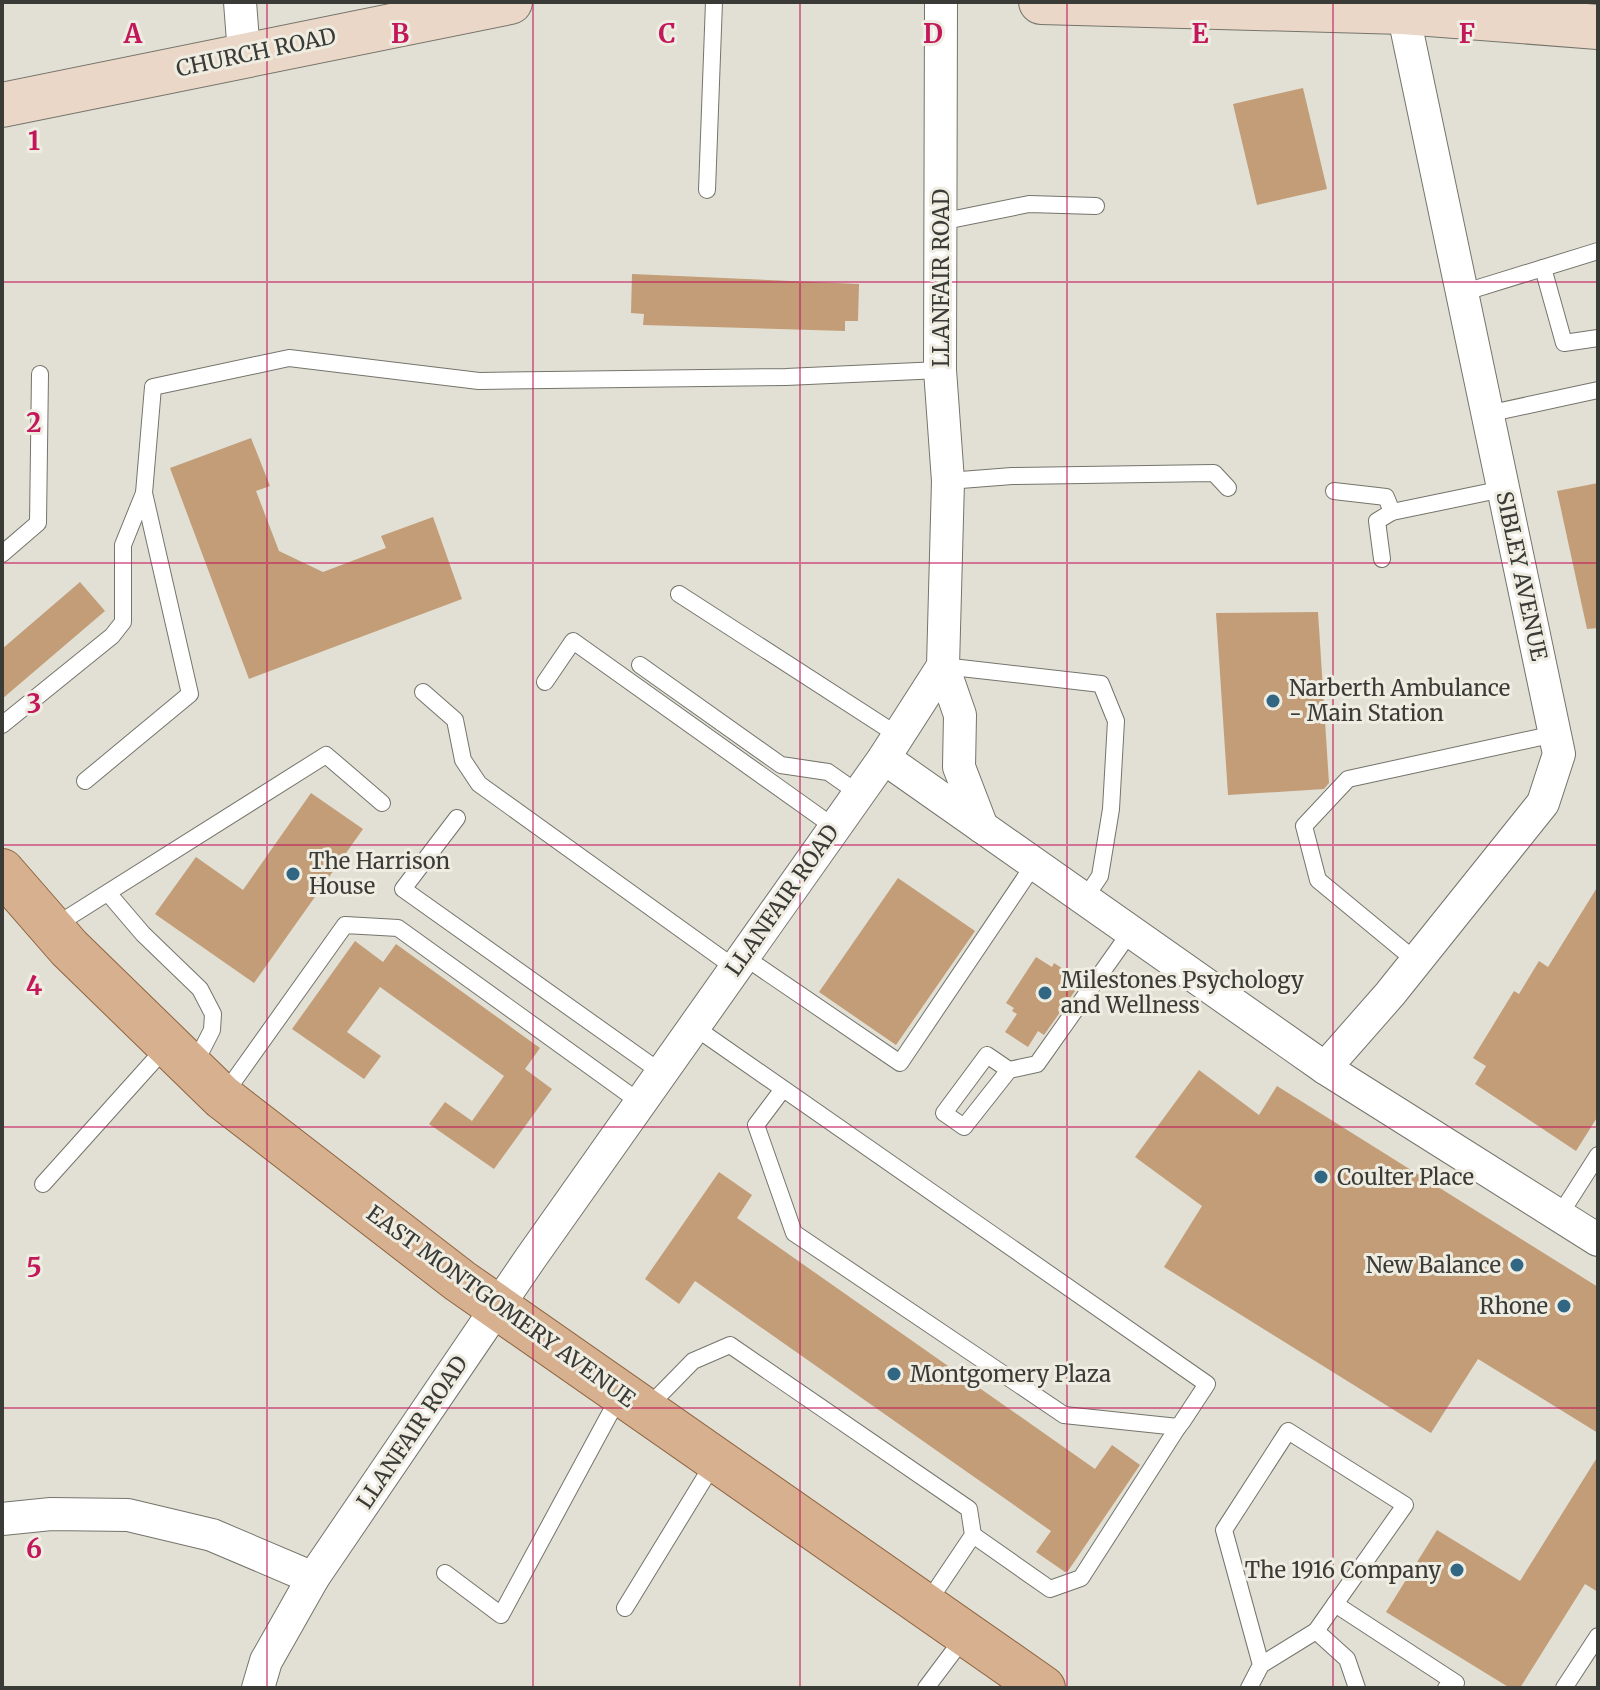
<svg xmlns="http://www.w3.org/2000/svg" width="1600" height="1690" viewBox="0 0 1600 1690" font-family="Merriweather,serif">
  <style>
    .building { fill: #c29d77 }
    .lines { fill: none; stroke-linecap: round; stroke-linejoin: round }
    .lane-casing { stroke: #75746b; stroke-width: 18 }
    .street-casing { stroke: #75746b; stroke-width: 34 }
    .secondary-casing { stroke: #75746b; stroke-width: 46 }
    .primary-casing { stroke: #8f6440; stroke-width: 46 }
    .lane { stroke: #fff; stroke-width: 16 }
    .street { stroke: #fff; stroke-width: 32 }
    .secondary { stroke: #ebd7c7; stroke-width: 44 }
    .primary { stroke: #d7b08f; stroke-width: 44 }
    .grid { fill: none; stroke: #c2185b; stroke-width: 2; stroke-opacity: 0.55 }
    .poi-dot { fill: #326783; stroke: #efede2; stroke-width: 3 }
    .labels { text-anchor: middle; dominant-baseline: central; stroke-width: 6; stroke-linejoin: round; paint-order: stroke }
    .street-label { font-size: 22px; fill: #3a3a36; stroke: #efede2 }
    .poi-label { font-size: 22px; fill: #3a3a36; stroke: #efede2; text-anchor: start }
    .grid-label { font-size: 26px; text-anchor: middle; font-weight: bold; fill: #c2185b; stroke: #efede2; stroke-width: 6; stroke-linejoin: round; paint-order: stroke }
  </style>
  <rect width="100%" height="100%" fill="#e2e0d5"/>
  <g class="building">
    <path d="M1303,88L1327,189L1257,205L1233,104Z"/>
    <path d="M632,274L859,284L858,321H845V331L643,325L644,314L631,313Z"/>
    <path d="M251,438L270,486L256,491L279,551L323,572L386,548L381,536L433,517L462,599L249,679L170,468Z"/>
    <path d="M1598,483V628L1587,629L1557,491Z"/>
    <path d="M80,582L105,611L2,699V649Z"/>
    <path d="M1318,612L1329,783L1324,789L1228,795L1216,613Z"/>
    <path d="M311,793L363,829L254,983L155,914L196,857L243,890Z"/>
    <path d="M898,878L975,931L896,1045L819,992Z"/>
    <path d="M1598,886V1116L1576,1151L1475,1084L1486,1066L1473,1058L1514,991L1519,994L1539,961L1548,967Z"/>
    <path d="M355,941L383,962L396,944L540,1048L525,1069L552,1089L494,1169L429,1124L445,1102L472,1121L504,1076L380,987L347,1032L381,1056L364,1079L292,1029Z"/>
    <path d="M1036,957L1052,967L1054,963L1082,981L1044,1035L1038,1031L1028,1047L1005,1032L1017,1014L1012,1011L1014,1008L1006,1003Z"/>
    <path d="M1199,1070L1259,1115L1277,1086L1598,1287V1433L1478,1359L1431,1433L1164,1267L1202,1206L1135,1157Z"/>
    <path d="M719,1172L752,1195L737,1218L1095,1469L1112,1445L1140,1465L1068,1571L1065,1572L1036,1552L1051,1531L695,1281L679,1304L645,1279Z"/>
    <path d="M1598,1456V1592L1585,1584L1520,1688H1510L1386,1612L1437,1530L1520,1581Z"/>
  </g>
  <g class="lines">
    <defs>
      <g id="lane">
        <path d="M707,190L714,2"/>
        <path d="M940,222L1029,204L1096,206"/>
        <path d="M1543,268L1564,343L1598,338"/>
        <path d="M1462,293L1598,251"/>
        <path d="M1487,414L1598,390"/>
        <path d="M948,481L1012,476L1214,473L1228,488"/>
        <path d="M1334,491L1386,497L1392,512"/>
        <path d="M2,554L38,523L40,374"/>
        <path d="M1382,559L1377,521L1392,512L1503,489"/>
        <path d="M679,594L899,736"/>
        <path d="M640,665L781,765L828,772L858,793"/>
        <path d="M943,666L1101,684L1116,721L1111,809L1100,876L1085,898"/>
        <path d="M545,682L573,641L834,827"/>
        <path d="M423,692L455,720L463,760L479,784L735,968"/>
        <path d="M2,725L112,636L123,622V545L144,493"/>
        <path d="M85,781L190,694L144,493L153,387L289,358L479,381L786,377L940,370"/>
        <path d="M457,818L403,889L662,1073"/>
        <path d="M108,893L143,934L200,989L213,1014L212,1030L193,1067"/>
        <path d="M53,927L326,755L382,803"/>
        <path d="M743,956L900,1063L1035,863"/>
        <path d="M1416,961L1318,880L1304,826L1348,779L1555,734"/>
        <path d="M693,1026L1207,1384L1182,1422L1178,1427L1064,1415L794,1233L756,1125L783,1089"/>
        <path d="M1009,1070L987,1055L944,1113L964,1127L1009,1070L1037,1064L1131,931"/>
        <path d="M223,1096L345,925L398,928L641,1103"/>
        <path d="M43,1184L167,1046"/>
        <path d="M1559,1216L1598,1155"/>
        <path d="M646,1409L693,1361L730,1345L969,1509L973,1535L926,1605"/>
        <path d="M973,1535L1050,1589L1081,1578L1178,1427"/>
        <path d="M445,1573L501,1615L620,1395"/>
        <path d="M1335,1604L1456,1683L1446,1688"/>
        <path d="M625,1608L715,1461"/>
        <path d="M1316,1631L1347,1659L1357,1688"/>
        <path d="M926,1688L965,1636"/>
        <path d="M1249,1688L1261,1665L1316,1631L1405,1505L1288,1431L1224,1530L1261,1665"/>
        <path d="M1564,1688L1598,1636"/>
      </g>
      <g id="street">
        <path d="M240,2L244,54"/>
        <path d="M943,666L960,715L959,767L982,827"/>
        <path d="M884,758L1325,1068L1598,1240"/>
        <path d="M1325,1068L1390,994L1543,803L1559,754L1403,12"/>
        <path d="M2,1519L51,1514L128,1515L212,1535L313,1578"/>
        <path d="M258,1688L266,1661L313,1578L530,1259L884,758L943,666L948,481L940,370L941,2"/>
      </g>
      <g id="secondary">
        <path d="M1041,2L1403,12L1598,27"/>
        <path d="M2,105L510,2"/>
      </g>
      <path id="primary" d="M2,871L69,948L222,1097L460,1281L1043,1688"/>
    </defs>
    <use href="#lane" class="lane-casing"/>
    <use href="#street" class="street-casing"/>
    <use href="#secondary" class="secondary-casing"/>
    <use href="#primary" class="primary-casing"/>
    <use href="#lane" class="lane"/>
    <use href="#street" class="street"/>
    <use href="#secondary" class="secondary"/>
    <use href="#primary" class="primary"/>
  </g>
  <path class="grid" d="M267,2V1688M533,2V1688M800,2V1688M1067,2V1688M1333,2V1688M2,282H1598M2,563H1598M2,845H1598M2,1127H1598M2,1408H1598"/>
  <g class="poi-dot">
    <circle cx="1273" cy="701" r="8"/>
    <circle cx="293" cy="874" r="8"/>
    <circle cx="1045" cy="993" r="8"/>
    <circle cx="1321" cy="1177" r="8"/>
    <circle cx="1517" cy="1265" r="8"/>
    <circle cx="1564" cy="1306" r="8"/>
    <circle cx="894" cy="1374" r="8"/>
    <circle cx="1457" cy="1570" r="8"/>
  </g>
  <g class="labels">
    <g class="street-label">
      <text transform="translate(256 52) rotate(-12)">CHURCH ROAD</text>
      <text transform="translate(941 278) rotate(-90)">LLANFAIR ROAD</text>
      <text transform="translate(1522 576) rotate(78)">SIBLEY AVENUE</text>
      <text transform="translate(782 900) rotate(-55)">LLANFAIR ROAD</text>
      <text transform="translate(501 1306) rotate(36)">EAST MONTGOMERY AVENUE</text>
      <text transform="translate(412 1432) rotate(-56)">LLANFAIR ROAD</text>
    </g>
    <g class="poi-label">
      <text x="1289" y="688">Narberth Ambulance<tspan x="1289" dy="25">- Main Station</tspan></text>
      <text x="309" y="861">The Harrison<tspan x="309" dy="25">House</tspan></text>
      <text x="1061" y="980">Milestones Psychology<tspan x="1061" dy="25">and Wellness</tspan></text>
      <text x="1337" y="1177">Coulter Place</text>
      <text x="1501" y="1265" text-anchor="end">New Balance</text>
      <text x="1548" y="1306" text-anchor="end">Rhone</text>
      <text x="910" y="1374">Montgomery Plaza</text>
      <text x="1441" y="1570" text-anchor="end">The 1916 Company</text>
    </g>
  </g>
  <g class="grid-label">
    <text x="133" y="43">A</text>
    <text x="400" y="43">B</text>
    <text x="667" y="43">C</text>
    <text x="933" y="43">D</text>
    <text x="1200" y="43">E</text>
    <text x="1467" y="43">F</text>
    <text x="34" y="150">1</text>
    <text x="34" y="432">2</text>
    <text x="34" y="713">3</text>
    <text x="34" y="995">4</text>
    <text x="34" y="1277">5</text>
    <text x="34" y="1558">6</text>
  </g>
  <rect width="1600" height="1690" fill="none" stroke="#3a3a36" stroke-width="8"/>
</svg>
